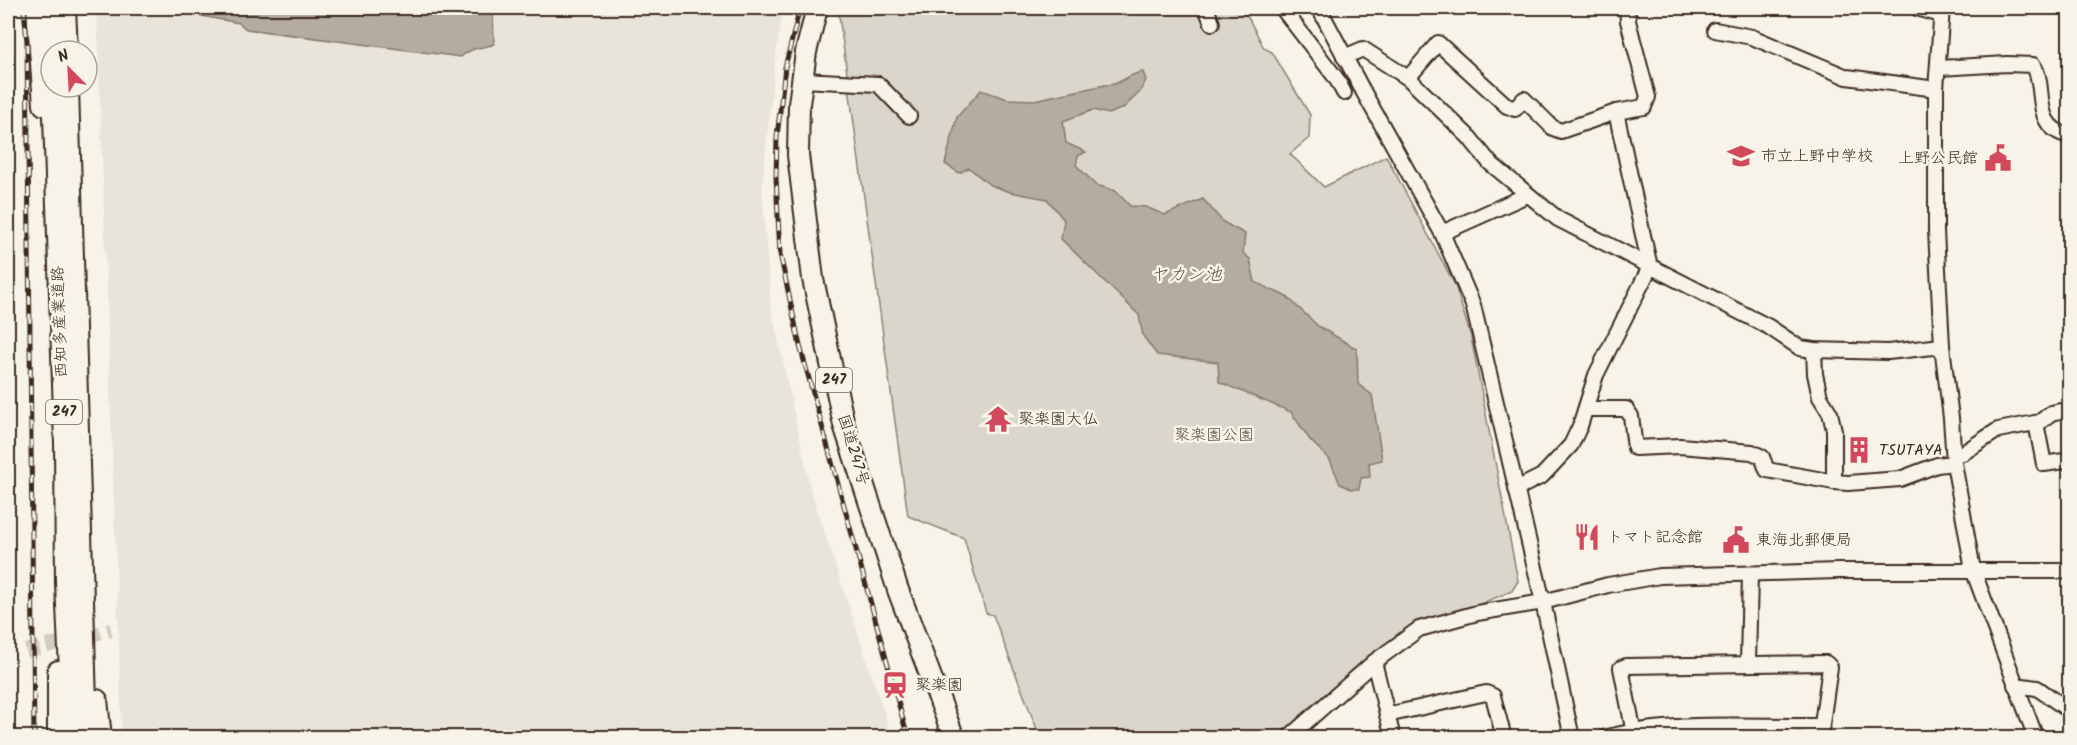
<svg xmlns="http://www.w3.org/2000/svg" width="2077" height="745" viewBox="0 0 2077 745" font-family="Kalam,'Klee One',sans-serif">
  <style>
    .built { fill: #e9e4d9 }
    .green { fill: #dbd6cb; stroke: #8b8074; stroke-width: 1.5 }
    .water { fill: #b4aca0; stroke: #84786c; stroke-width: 1.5 }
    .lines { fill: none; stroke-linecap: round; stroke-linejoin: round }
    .minor-tunnel { stroke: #d1cbc0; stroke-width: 14; stroke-dasharray: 14 7; stroke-linecap: butt }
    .minor-casing { stroke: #3b2a1e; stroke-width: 18 }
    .highway-casing { stroke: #3b2a1e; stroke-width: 24 }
    .minor { stroke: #f7f3e8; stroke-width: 14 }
    .highway { stroke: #f7f3e8; stroke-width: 20 }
    .rail-casing { stroke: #3b2a1e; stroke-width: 5 }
    .rail { stroke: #f7f3e8; stroke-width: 3; stroke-dasharray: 9; stroke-linecap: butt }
    .labels { text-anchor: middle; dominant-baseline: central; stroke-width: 5; stroke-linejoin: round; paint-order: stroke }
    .shield { fill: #f7f3e8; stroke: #73665b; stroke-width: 1.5 }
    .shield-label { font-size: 15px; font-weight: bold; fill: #3b2a1e }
    .poi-label { font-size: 16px; fill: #3b2a1e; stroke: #f7f3e8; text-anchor: start }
    .street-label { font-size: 16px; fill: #3b2a1e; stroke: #f7f3e8 }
    .park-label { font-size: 16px; fill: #5b4c41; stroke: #f7f3e8 }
    .water-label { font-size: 18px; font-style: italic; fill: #5f5145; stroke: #f7f3e8 }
  </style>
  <rect width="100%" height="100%" fill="#f7f3e8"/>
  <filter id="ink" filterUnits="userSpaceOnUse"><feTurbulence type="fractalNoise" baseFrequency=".0167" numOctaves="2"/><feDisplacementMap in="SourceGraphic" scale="12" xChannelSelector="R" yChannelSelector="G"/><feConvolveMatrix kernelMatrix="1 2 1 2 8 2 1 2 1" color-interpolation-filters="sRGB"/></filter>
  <g filter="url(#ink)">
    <path class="built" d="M97,8H783L775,61L762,188L771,307L811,491L892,737H122Z"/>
    <path class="green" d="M838,8H1229L1247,15L1264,48L1272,52L1310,115L1309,138L1290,154L1324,187L1386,156L1455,285L1471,337L1518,581L1512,591L1419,629L1278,737H1040L993,615L986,613L964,538L908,516Z"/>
    <g class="water">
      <path d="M158,8H493L494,44C482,49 472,46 461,57L246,29L239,23Z"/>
      <path d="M1143,72L1146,80L1140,92L1123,108L1109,114L1093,110L1063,121L1066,143L1086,152L1078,156L1076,165L1096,185L1116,191L1130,206L1146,207L1165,215L1203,199L1223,222L1245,234L1243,253L1250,259L1255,282L1287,297L1318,326L1357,349L1358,384L1372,395L1382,460L1369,463L1370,477L1361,478L1359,489H1351L1340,484L1330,460L1310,440L1291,412L1219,382L1218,362L1157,355L1143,336L1139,315L1061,239L1064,220L1047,199L1010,192L990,185L969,168L959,173L945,164L957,117L981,90L1008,99L1034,100L1105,85C1121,86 1126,74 1143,72Z"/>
    </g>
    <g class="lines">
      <path class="minor-tunnel" d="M26,651L111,630"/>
      <defs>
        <g id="minor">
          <path d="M1206,8L1212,23"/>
          <path d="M1282,8L1336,78L1344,93"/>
          <path d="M1319,8L1363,91L1442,233L1473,305L1543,602L1572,738"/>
          <path d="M1917,8L1941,15"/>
          <path d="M1942,8L1936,89V231L1942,346L1951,418L1954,463L1973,570L2036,738"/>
          <path d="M1715,30L1752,37L1847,77L1936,89"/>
          <path d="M1344,57L1363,49L1408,78L1469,137L1490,163L1558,219L1769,327L1800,348L1814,350L1888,352L1942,346"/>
          <path d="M1939,68L2007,64L2033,65C2048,86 2029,127 2070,136"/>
          <path d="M1408,78L1438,43L1507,106L1515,109L1524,99L1553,128L1561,131L1616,112L1644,107L1648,97L1628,21L1627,8"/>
          <path d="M803,80L878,84L909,116"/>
          <path d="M1442,233L1527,195"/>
          <path d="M1814,350L1815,374L1820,397L1830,413L1834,430V482"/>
          <path d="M1586,409H1626L1631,416L1635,448L1680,446L1752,452L1762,457L1767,470L1834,482L1848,483L1900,479L1937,465L1954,463"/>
          <path d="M2036,423L2044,464L2070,460"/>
          <path d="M1954,453H1963L1998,430L2040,422L2051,413L2070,409"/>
          <path d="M1516,489L1542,476L1571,445L1580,426L1596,375L1650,267L1616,112"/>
          <path d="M1374,662L1393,738"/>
          <path d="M1748,663L1750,574"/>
          <path d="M2015,685L2037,688L2070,711"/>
          <path d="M1387,715L1486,693L1493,696L1504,738"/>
          <path d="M1288,738L1374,662L1419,629L1477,613L1543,602L1608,585L1660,576L1838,571H2070"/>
          <path d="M1604,738C1671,720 1752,727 1821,726"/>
          <path d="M1635,738L1621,668L1626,666L1826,663L1830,667L1820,738"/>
        </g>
        <g id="highway">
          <path d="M37,8L44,105"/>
          <path d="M51,8L52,39"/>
          <path d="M65,8L67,51"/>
          <path d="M817,8L806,52L799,104L798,155L813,279L844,425L898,590L954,738"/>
          <path d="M53,87L65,443L66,583L73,738"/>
          <path d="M68,87L87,738"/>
          <path d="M58,671V738"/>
          <path d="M97,700L101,738"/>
        </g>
      </defs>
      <use href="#minor" class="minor-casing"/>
      <use href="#highway" class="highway-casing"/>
      <use href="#minor" class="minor"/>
      <use href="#highway" class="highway"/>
      <defs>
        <g id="rail">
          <path d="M24,8L27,42L34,738"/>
          <path d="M800,8L785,67L777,137L776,177L780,254L800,346L908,738"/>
        </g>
      </defs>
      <use href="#rail" class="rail-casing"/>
      <use href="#rail" class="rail"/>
    </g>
  </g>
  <defs>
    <symbol id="school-bare" viewBox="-9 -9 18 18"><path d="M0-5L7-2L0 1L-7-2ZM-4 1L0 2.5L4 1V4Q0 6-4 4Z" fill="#d1495b" stroke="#f7f3e8" stroke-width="2.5" paint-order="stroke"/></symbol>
    <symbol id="civic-bare" viewBox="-9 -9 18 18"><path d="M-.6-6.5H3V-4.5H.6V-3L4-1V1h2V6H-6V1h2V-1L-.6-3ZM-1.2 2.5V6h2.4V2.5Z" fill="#d1495b" stroke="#f7f3e8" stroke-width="2.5" paint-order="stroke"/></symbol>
    <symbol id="temple-bare" viewBox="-9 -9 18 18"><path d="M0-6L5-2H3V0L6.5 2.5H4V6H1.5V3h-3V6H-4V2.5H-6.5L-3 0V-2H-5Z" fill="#d1495b" stroke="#f7f3e8" stroke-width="2.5" paint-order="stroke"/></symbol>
    <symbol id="building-bare" viewBox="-9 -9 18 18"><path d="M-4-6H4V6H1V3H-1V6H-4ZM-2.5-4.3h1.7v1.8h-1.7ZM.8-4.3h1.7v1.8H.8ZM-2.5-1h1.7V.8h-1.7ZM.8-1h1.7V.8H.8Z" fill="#d1495b" stroke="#f7f3e8" stroke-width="2.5" paint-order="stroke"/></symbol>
    <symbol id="restaurant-bare" viewBox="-9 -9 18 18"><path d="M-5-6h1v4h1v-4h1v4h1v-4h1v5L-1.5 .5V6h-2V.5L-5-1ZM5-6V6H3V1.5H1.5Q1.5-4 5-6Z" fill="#d1495b" stroke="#f7f3e8" stroke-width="2.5" paint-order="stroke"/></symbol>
    <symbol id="station-bare" viewBox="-9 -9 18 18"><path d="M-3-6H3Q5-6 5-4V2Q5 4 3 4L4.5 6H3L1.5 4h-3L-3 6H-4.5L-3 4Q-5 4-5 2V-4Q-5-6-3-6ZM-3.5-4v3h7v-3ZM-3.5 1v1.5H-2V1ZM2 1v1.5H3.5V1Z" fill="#d1495b" stroke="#f7f3e8" stroke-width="2.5" paint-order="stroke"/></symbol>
  </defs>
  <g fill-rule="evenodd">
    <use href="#school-bare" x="1722" y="137" width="38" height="38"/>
    <use href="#civic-bare" x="1979" y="139" width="38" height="38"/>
    <use href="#temple-bare" x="979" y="400" width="38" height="38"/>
    <use href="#building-bare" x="1840" y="431" width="38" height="38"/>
    <use href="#restaurant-bare" x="1568" y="518" width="38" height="38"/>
    <use href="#civic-bare" x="1717" y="521" width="38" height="38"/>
    <use href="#station-bare" x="876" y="666" width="38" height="38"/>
  </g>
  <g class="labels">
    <g class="shield">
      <rect x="816" y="368" width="36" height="24" rx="4.5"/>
      <rect x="46" y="400" width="36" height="24" rx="4.5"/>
    </g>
    <g class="shield-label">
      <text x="834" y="380">247</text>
      <text x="64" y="412">247</text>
    </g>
    <g class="poi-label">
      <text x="1761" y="156">市立上野中学校</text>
      <text x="1978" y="158" text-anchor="end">上野公民館</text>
      <text x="1018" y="419">聚楽園大仏</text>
      <text x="1879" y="450">TSUTAYA</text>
      <text x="1607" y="537">トマト記念館</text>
      <text x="1756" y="540">東海北郵便局</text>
      <text x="915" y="685">聚楽園</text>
    </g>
    <g class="street-label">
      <text transform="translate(60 322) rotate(-92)">西知多産業道路</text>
      <text transform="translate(853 450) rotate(73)">国道247号</text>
    </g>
    <g class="park-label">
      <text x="1214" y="435">聚楽園公園</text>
    </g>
    <g class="water-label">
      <text x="1186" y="275">ヤカン池</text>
    </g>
  </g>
  <rect width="2077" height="745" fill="none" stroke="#f7f3e8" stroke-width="30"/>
  <rect x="15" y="15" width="2047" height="715" fill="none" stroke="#3b2a1e" stroke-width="2" filter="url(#ink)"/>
  <g transform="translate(69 69) rotate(336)"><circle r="28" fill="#f7f3e8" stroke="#aca397" stroke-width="1.5"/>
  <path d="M0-4.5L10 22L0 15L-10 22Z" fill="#d1495b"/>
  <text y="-9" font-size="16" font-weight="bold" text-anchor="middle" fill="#3b2a1e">N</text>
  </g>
</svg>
